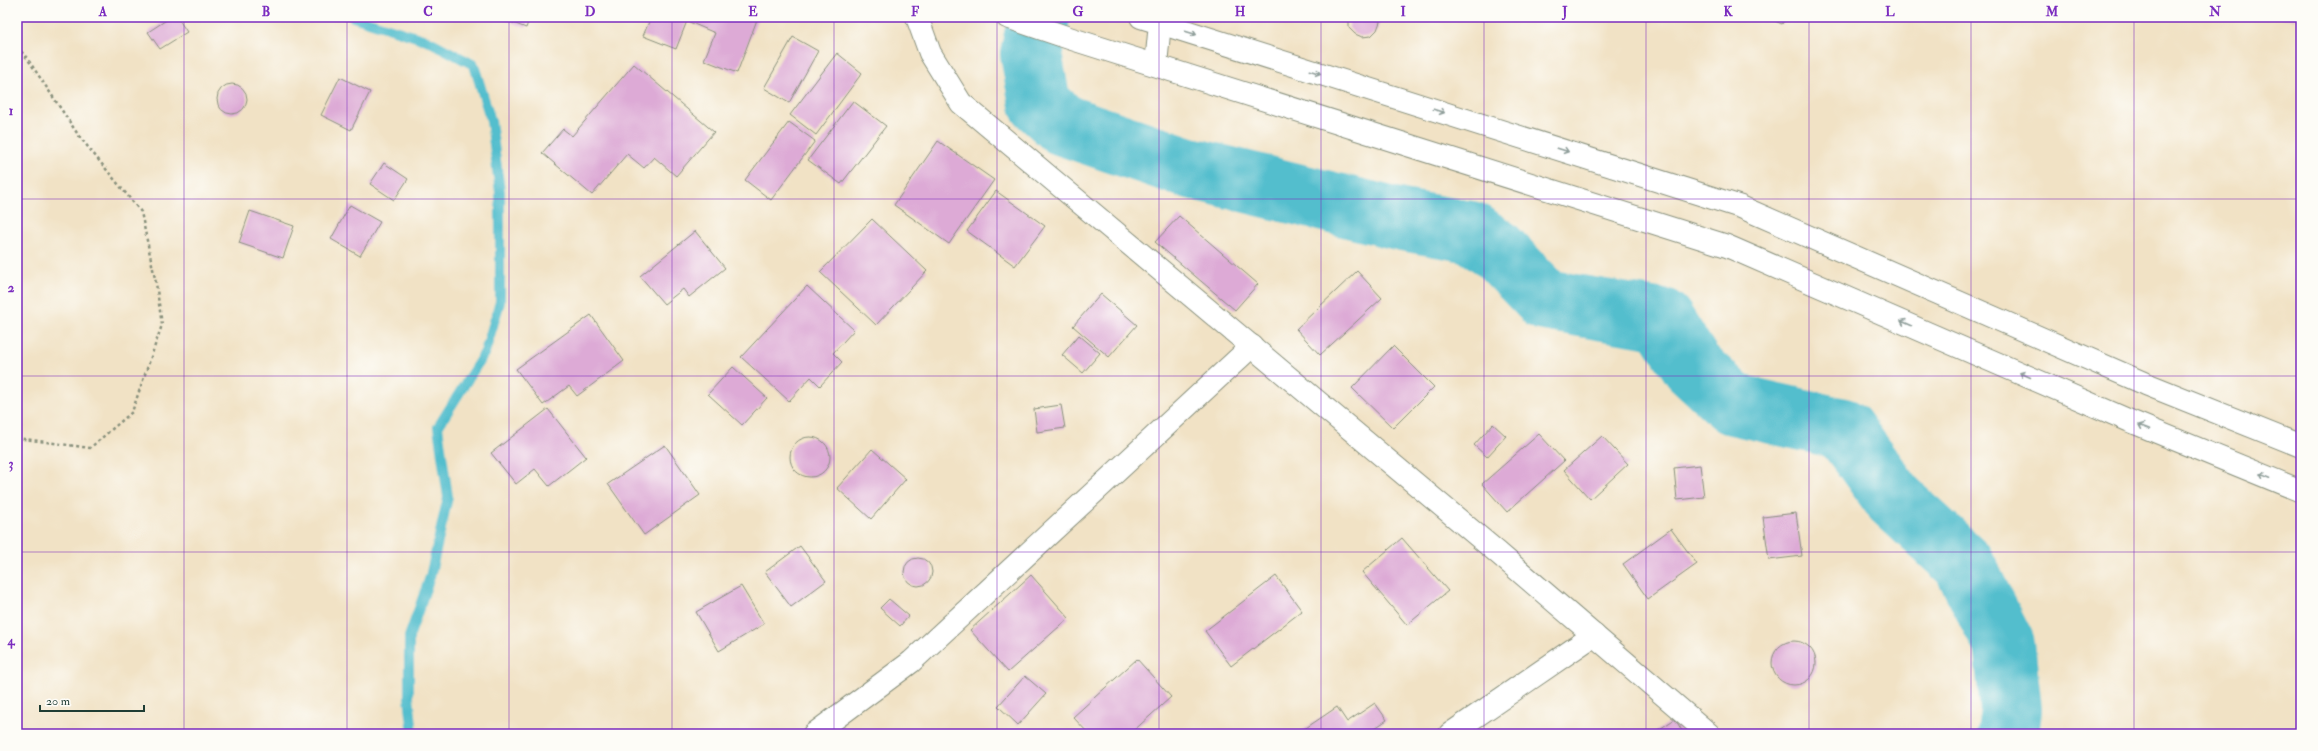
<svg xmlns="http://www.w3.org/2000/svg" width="2318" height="751" viewBox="0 0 2318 751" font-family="'IM FELL Double Pica',serif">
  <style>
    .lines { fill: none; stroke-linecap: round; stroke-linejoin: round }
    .stream { stroke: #52becd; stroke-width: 10 }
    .river { stroke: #52becd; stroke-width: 62 }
    .building { fill: #ddaad6 }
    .street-casing { stroke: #88907c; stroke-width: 24 }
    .secondary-casing { stroke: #88907c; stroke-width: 24 }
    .highway-casing { stroke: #88907c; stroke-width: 24 }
    .path { stroke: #88907c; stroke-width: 2.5; stroke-dasharray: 3 3; stroke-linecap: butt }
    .street { stroke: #fff; stroke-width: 22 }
    .secondary { stroke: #fff; stroke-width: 22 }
    .highway { stroke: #fff; stroke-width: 22 }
    .oneway { stroke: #8f9e9a }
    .grid { fill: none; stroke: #7b2cbf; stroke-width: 1; stroke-opacity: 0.55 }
    .neatline { fill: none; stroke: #7b2cbf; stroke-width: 1.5 }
    .grid-label { font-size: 13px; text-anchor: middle; font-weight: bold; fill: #7b2cbf }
  </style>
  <rect width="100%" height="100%" fill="#fdfcf7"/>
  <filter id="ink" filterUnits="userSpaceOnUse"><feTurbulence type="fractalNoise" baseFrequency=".025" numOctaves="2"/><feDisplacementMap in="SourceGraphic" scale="8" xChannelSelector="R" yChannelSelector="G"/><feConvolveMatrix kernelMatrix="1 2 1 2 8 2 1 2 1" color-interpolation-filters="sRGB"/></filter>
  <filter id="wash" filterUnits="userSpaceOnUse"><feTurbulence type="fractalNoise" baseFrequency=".012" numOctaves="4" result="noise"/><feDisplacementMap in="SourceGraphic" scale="16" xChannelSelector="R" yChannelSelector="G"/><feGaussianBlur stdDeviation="0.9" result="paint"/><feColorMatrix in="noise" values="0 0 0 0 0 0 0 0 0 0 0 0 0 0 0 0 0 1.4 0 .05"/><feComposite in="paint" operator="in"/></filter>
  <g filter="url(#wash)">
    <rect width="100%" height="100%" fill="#f1e2c5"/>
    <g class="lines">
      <path class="stream" d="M353,17L429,41L474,65L491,121L500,192V302L485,352L438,427L448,497L430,577L409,637V697L413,734"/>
      <path class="river" d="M1039,17L1031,54L1040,104L1063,125L1186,167L1402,220L1471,232L1496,249L1545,300L1663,320L1692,366L1733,404L1843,429L1894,499L1963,563L2004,644L2011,710L2008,734"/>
    </g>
    <g id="blocks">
      <g class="building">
        <path d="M171,17H177L187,32L160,49L148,32Z"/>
        <path d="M498,17H530L526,28Z"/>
        <path d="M651,17H758L737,73L704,60L715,33L687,21L676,49L643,36Z"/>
        <path d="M1349,17H1379L1380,22L1377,30L1371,36L1362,37L1355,34L1349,28Z"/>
        <path d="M1766,17H1786L1782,24Z"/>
        <path d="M2282,17H2301V19L2282,18Z"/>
        <path d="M793,37L818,51L789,103L764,88Z"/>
        <path d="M837,53L862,73L816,135L790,115Z"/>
        <path d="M634,64L714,132L676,176L654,157L644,168L627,154L592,195L542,153L563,129L572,136Z"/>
        <path d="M340,77L370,92L351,130L321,115Z"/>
        <circle cx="232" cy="99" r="15"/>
        <path d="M853,101L886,126L841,184L808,160Z"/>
        <path d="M789,122L815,141L771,200L745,180Z"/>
        <path d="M938,141L994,180L949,244L894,205Z"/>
        <path d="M384,163L408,179L394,200L370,184Z"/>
        <path d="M996,191L1045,226L1015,266L967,231Z"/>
        <path d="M350,205L380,222L360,256L331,239Z"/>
        <path d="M250,211L294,226L283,258L239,243Z"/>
        <path d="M1179,216L1258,284L1235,310L1155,242Z"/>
        <path d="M872,219L927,271L876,325L820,272Z"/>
        <path d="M695,231L725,268L689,297L683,289L664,304L640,276Z"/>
        <path d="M1357,271L1382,298L1320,355L1296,329Z"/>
        <path d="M807,286L854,330L833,353L842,362L820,386L811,377L789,401L741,357Z"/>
        <path d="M1101,294L1137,325L1109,357L1073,326Z"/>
        <path d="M591,315L624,361L577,396L569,386L543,405L516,369Z"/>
        <path d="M1079,335L1100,353L1083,373L1062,355Z"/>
        <path d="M1393,346L1434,387L1393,428L1352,388Z"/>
        <path d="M733,367L767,398L742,425L708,394Z"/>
        <path d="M1061,405L1065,428L1037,432L1034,409Z"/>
        <path d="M548,409L586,457L549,486L535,469L516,484L491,453Z"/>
        <path d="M1493,424L1506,436L1487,457L1474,445Z"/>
        <path d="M1539,434L1564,461L1507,512L1482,484Z"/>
        <path d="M1602,436L1628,464L1590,499L1564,470Z"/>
        <circle cx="810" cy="457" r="20"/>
        <path d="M665,445L700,495L644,535L608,484Z"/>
        <path d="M872,449L906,479L871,519L837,488Z"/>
        <path d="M1700,465L1704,497L1677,500L1674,468Z"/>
        <path d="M1796,513L1802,556L1769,560L1763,517Z"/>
        <path d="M1671,529L1697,564L1648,599L1623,564Z"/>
        <path d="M1402,538L1448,591L1407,625L1362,572Z"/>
        <path d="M800,546L826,581L791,607L765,572Z"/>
        <circle cx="918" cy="572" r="14"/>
        <path d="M1031,575L1069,618L1008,672L970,630Z"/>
        <path d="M1276,576L1302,611L1231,666L1205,631Z"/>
        <path d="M741,586L764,624L719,651L696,612Z"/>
        <path d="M889,599L909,616L900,626L880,608Z"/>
        <circle cx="1794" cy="663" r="22"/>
        <path d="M1137,659L1171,697L1130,734H1089L1073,717Z"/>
        <path d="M1025,676L1046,694L1018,725L998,706Z"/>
        <path d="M1375,703L1387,720L1366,734H1297L1337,707L1347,722Z"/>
        <path d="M1675,719L1684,734H1652Z"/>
        <path d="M1053,730L1063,731L1067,734H1045Z"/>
      </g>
    </g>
  </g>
  <g filter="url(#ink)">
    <use href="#blocks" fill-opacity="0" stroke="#88907c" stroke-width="1"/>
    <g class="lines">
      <defs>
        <g id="street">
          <path d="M1156,65L1160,23L1158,17"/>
          <path d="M814,734L911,662L1252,346"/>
          <path d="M1450,734L1594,635"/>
        </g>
        <path id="secondary" d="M917,17L930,53L961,103L1497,552L1709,734"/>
        <g id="highway">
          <path d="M1007,17L1069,38L1727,246L2130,421L2301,491"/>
          <path d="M1141,17L1741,207L2146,384L2301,446"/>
        </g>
      </defs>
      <use href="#street" class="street-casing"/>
      <use href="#secondary" class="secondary-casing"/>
      <use href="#highway" class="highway-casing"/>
      <path class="path" d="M17,47L27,58L79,136L141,212L156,283L162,325L132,412L90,448L17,438"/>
      <use href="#street" class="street"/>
      <use href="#secondary" class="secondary"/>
      <use href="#highway" class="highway"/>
    </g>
    <defs><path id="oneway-shaft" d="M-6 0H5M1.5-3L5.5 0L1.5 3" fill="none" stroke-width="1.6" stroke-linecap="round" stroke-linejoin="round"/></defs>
    <g class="oneway">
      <use href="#oneway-shaft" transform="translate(1191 33) rotate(17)"/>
      <use href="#oneway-shaft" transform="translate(1315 72) rotate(17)"/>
      <use href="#oneway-shaft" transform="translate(1439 111) rotate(18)"/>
      <use href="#oneway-shaft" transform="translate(1563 150) rotate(18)"/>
      <use href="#oneway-shaft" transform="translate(1906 323) rotate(-156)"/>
      <use href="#oneway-shaft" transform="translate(2025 375) rotate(-156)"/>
      <use href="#oneway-shaft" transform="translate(2144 427) rotate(-158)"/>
      <use href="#oneway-shaft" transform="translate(2265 476) rotate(-158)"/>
    </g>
  </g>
  <path class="grid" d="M184,17V734M347,17V734M509,17V734M672,17V734M834,17V734M997,17V734M1159,17V734M1321,17V734M1484,17V734M1646,17V734M1809,17V734M1971,17V734M2134,17V734M17,199H2301M17,376H2301M17,552H2301"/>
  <rect width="2318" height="751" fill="none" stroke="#fdfcf7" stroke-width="44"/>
  <path d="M40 705v6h104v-6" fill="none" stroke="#1f3d34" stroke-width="2"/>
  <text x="46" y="705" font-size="12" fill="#1f3d34" stroke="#fdfcf7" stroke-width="3" paint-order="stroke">20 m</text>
  <rect x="22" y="22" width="2274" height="707" class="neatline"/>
  <g class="grid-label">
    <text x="103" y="16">A</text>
    <text x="266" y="16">B</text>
    <text x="428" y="16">C</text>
    <text x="590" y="16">D</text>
    <text x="753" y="16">E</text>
    <text x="915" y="16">F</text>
    <text x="1078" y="16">G</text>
    <text x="1240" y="16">H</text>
    <text x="1403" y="16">I</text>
    <text x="1565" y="16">J</text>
    <text x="1728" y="16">K</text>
    <text x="1890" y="16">L</text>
    <text x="2052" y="16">M</text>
    <text x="2215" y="16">N</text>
    <text x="11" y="115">1</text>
    <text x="11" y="292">2</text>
    <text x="11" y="468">3</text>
    <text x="11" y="645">4</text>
  </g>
</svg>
